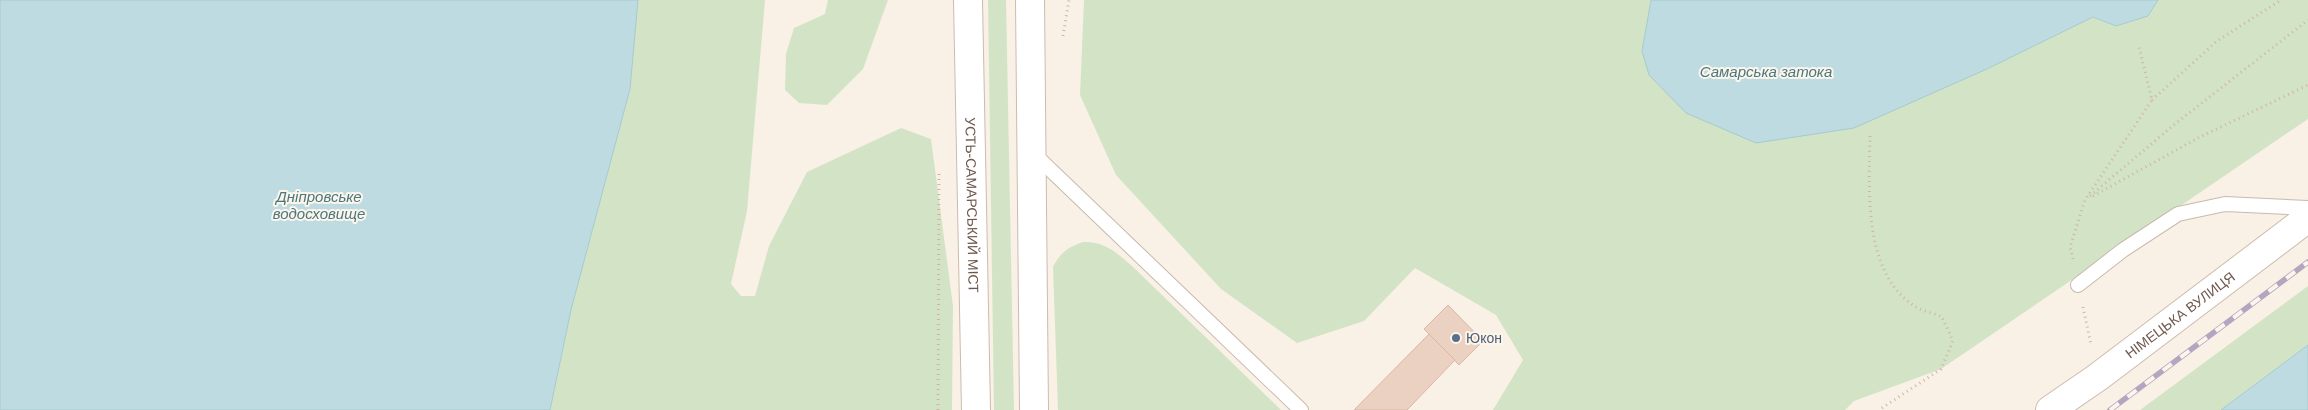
<svg xmlns="http://www.w3.org/2000/svg" width="2308" height="410" viewBox="0 0 2308 410" font-family="Helvetica,sans-serif">
  <style>
    .green { fill: #d3e4c6 }
    .water { fill: #bddbe0; stroke: #a5cad0 }
    .building { fill: #ebd1c1; stroke: #dbb7a4 }
    .lines { fill: none; stroke-linecap: round; stroke-linejoin: round }
    .lane-casing { stroke: #c8b9ad; stroke-width: 16 }
    .secondary-casing { stroke: #cdbbae; stroke-width: 30 }
    .path { stroke: #cfb4a4; stroke-width: 3; stroke-dasharray: 1 4; stroke-linecap: butt }
    .lane { stroke: #fff; stroke-width: 14 }
    .secondary { stroke: #fff; stroke-width: 28 }
    .rail-casing { stroke: #b4a6c1; stroke-width: 5.5 }
    .rail { stroke: #fcf5eb; stroke-width: 4; stroke-dasharray: 11; stroke-linecap: butt }
    .service-dot { fill: #5c6f8a; stroke: #fcf5eb; stroke-width: 2 }
    .labels { text-anchor: middle; dominant-baseline: central; stroke-width: 4; stroke-linejoin: round; paint-order: stroke }
    .street-label { font-size: 14px; fill: #6e594e; stroke: #fcf5eb }
    .service-label { font-size: 14px; fill: #4e5e75; stroke: #fcf5eb; text-anchor: start }
    .water-label { font-size: 15px; font-style: italic; fill: #4b777f; stroke: #fcf5eb }
  </style>
  <rect width="100%" height="100%" fill="#f9f1e6"/>
  <g class="green">
    <path d="M638,0H765L747,211L731,284L741,296H755L769,246L807,172L901,128L931,139L953,306L952,410H550L571,310L630,89Z"/>
    <path d="M828,0H888L863,69L827,105L799,103L785,90L786,54L794,28L825,14Z"/>
    <path d="M988,0H1006L1014,410H994Z"/>
    <path d="M1084,0H1651L1642,51L1854,128L1987,69L2093,17L2116,26L2148,16L2158,0H2308V119L1941,369L1854,401L1845,410H1493L1523,360L1496,315L1415,268L1364,321L1297,343L1221,289L1116,175L1080,95Z"/>
    <path d="M1083,242C1104,241 1116,252 1132,266L1281,410H1058L1053,267C1060,253 1068,247 1083,242Z"/>
    <path d="M2308,286V345L2221,410H2140Z"/>
  </g>
  <g class="water">
    <path d="M0,0H638L630,89L571,310L550,410H0Z"/>
    <path d="M1651,0H2158L2148,16L2116,26L2093,17L1987,69L1854,128L1756,143L1686,113L1649,75L1642,51Z"/>
    <path d="M2308,345V410H2221Z"/>
  </g>
  <g class="building">
    <path d="M1448,305L1483,341L1459,365L1424,329Z"/>
    <path d="M1429,334L1455,360L1407,410H1354Z"/>
  </g>
  <g class="lines">
    <defs>
      <g id="lane">
        <path d="M1033,153L1301,410"/>
        <path d="M2078,285L2123,250L2178,214L2225,204L2308,208"/>
      </g>
      <g id="secondary">
        <path id="s1" d="M968,0L976,410"/>
        <path d="M1030,0L1034,410"/>
        <path id="s2" d="M2050,410L2098,377L2308,218"/>
      </g>
    </defs>
    <use href="#lane" class="lane-casing"/>
    <use href="#secondary" class="secondary-casing"/>
    <g class="path">
      <path d="M1063,36L1069,0"/>
      <path d="M2152,100L2217,41L2281,0"/>
      <path d="M1870,136C1869,190 1863,271 1913,305C1921,311 1933,313 1942,317L1953,341L1941,369L1879,410"/>
      <path d="M2090,196L2175,124L2308,20"/>
      <path d="M2093,196L2200,137L2308,85"/>
      <path d="M2073,259L2070,247L2085,200L2152,100L2139,47"/>
      <path d="M2083,307L2091,345"/>
      <path d="M938,410L939,173"/>
    </g>
    <use href="#lane" class="lane"/>
    <use href="#secondary" class="secondary"/>
    <defs>
      <path id="rail" d="M2110,410L2308,262"/>
    </defs>
    <use href="#rail" class="rail-casing"/>
    <use href="#rail" class="rail"/>
  </g>
  <circle class="service-dot" cx="1456" cy="338" r="5"/>
  <g class="labels">
    <g class="street-label">
      <text stroke="none"><textPath href="#s1" startOffset="205">УСТЬ-САМАРСЬКИЙ МІСТ</textPath></text>
      <text stroke="none"><textPath href="#s2" startOffset="161">НІМЕЦЬКА ВУЛИЦЯ</textPath></text>
    </g>
    <g class="service-label">
      <text x="1466" y="338">Юкон</text>
    </g>
    <g class="water-label">
      <text x="1766" y="71">Самарська затока</text>
      <text x="319" y="196">Дніпровське<tspan x="319" dy="17">водосховище</tspan></text>
    </g>
  </g>
</svg>
